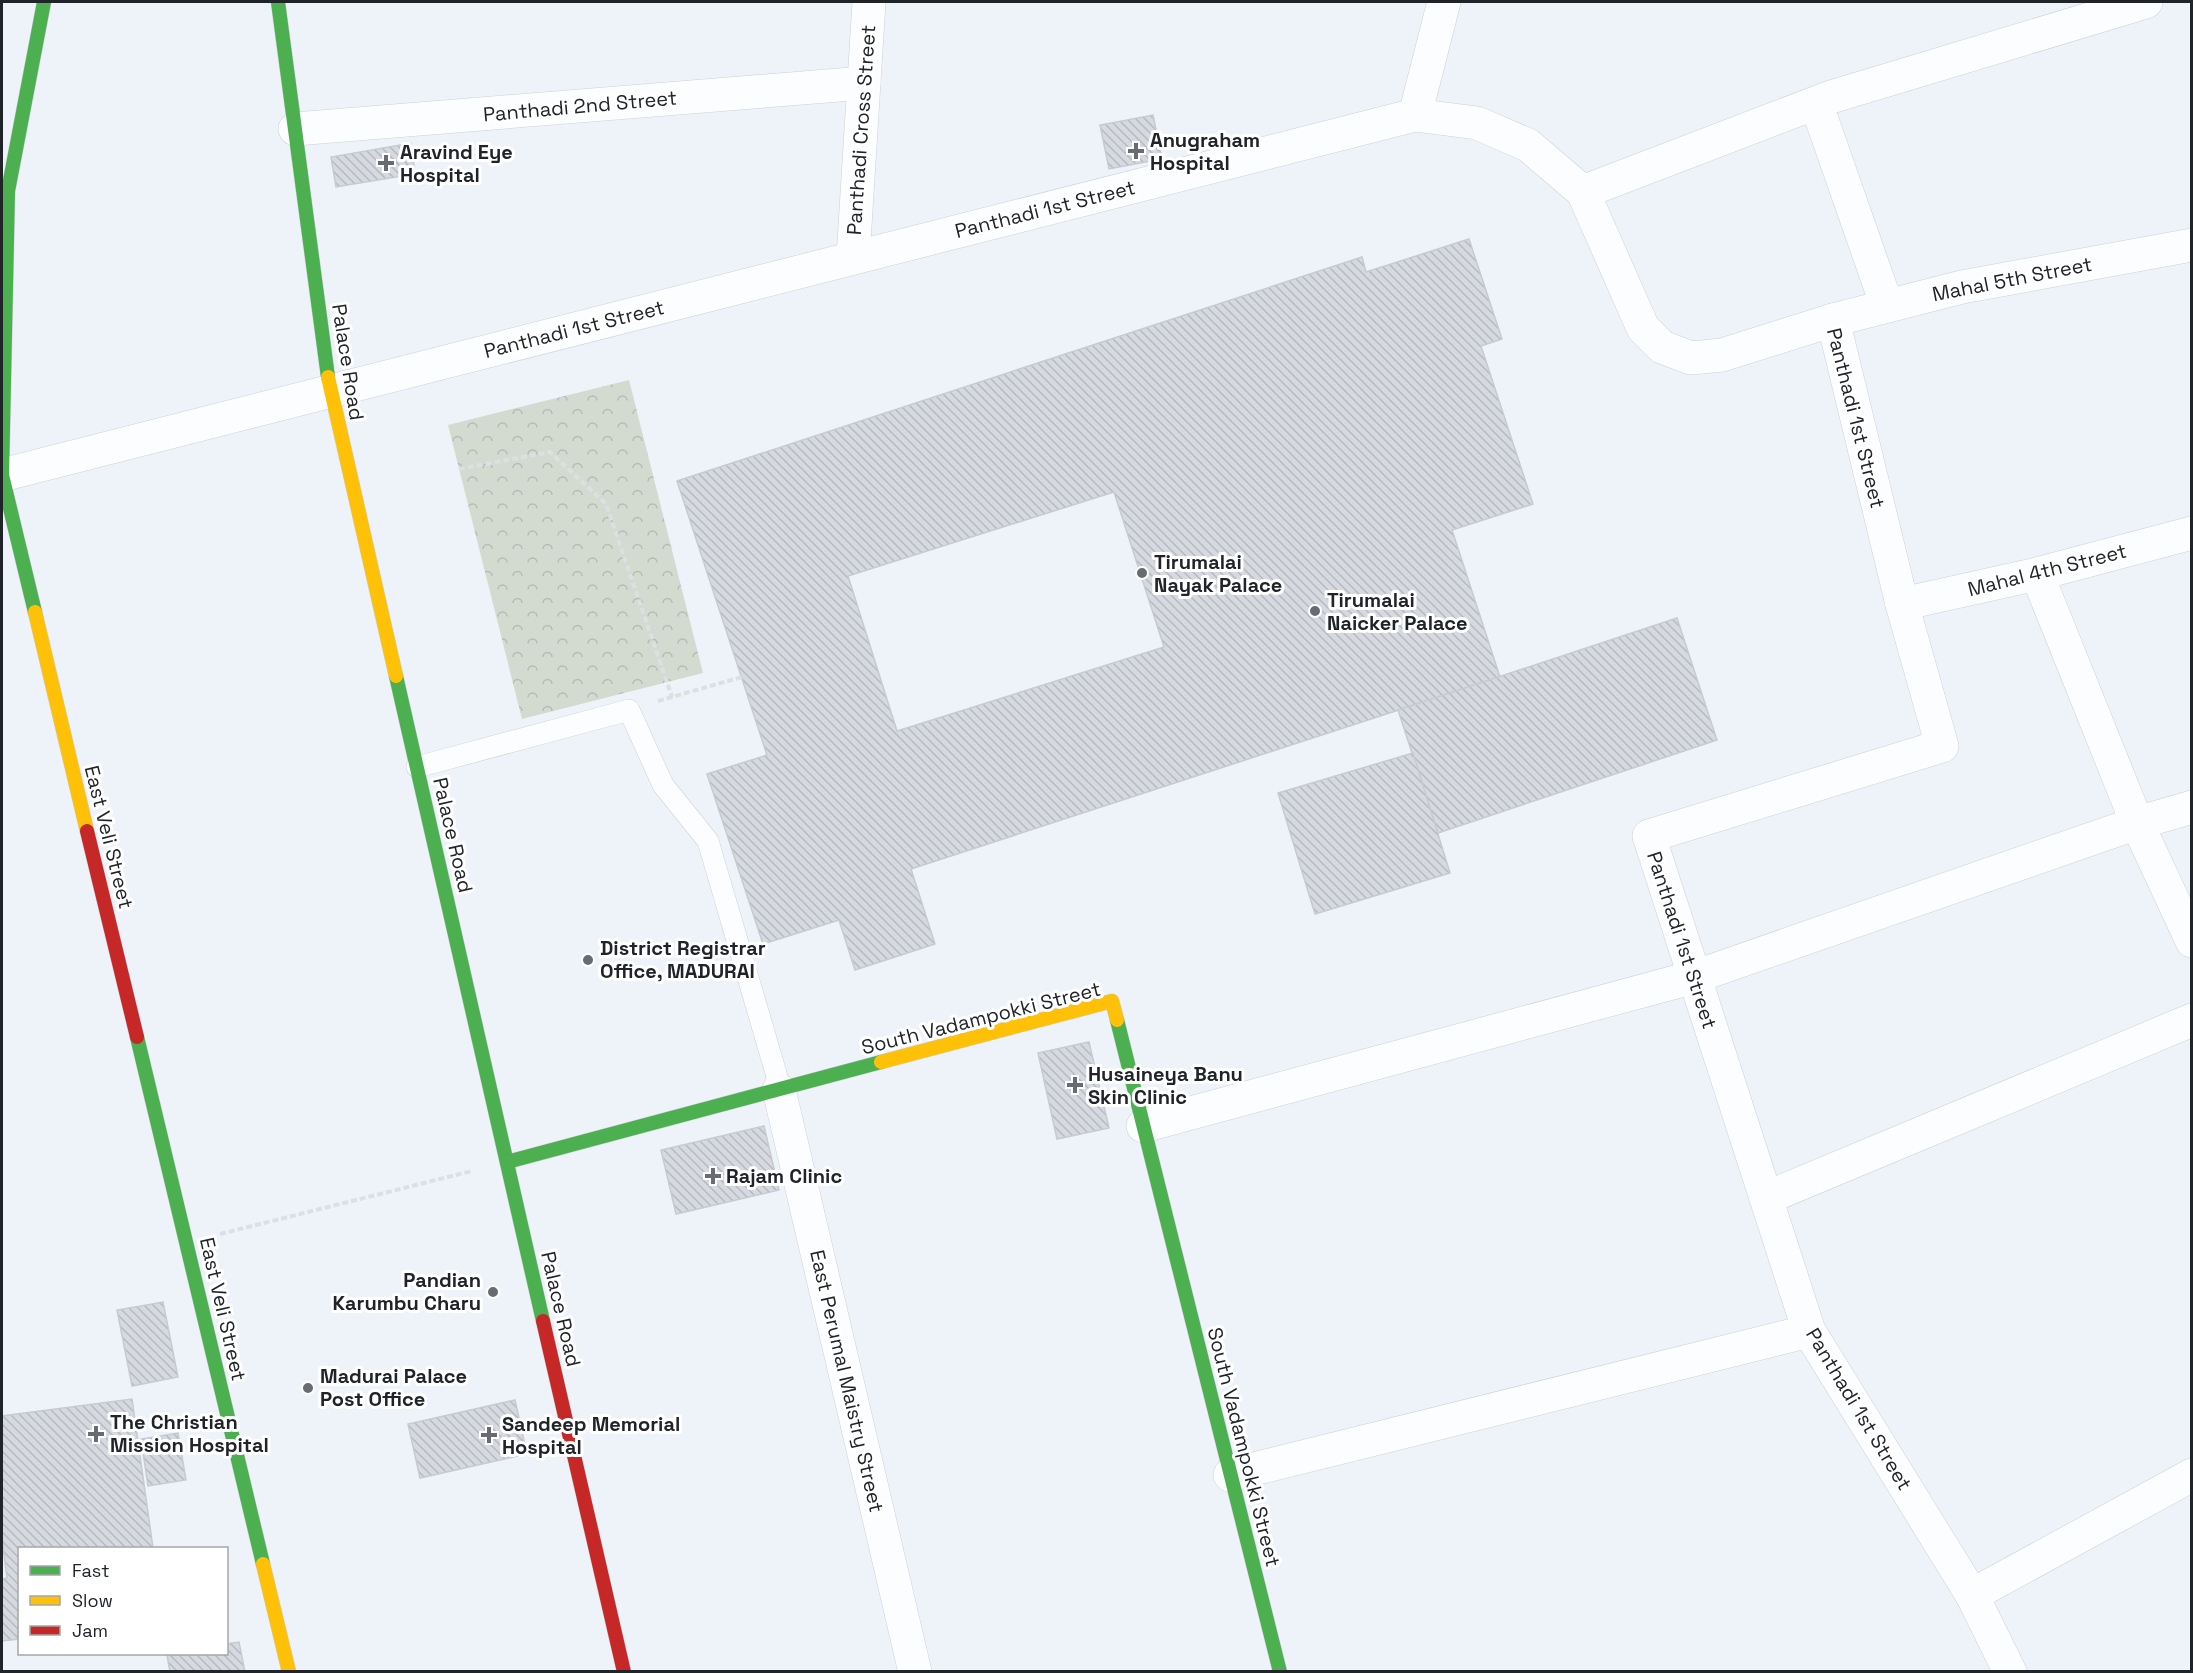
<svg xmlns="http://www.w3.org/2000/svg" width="2193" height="1673" viewBox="0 0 2193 1673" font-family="'Space Grotesk',sans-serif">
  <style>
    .park { fill: url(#park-crowns) }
    .building { fill: url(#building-back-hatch); stroke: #c6cbd1; stroke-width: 1.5; fill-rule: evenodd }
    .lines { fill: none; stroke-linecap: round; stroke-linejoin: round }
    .lane-casing { stroke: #ccd1d7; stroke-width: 22 }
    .street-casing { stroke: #ccd1d7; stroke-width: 34 }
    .fast-casing { stroke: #ccd1d7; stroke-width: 15 }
    .slow-casing { stroke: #ccd1d7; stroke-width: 15 }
    .jam-casing { stroke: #ccd1d7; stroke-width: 15 }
    .path { stroke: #dddfe0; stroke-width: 4; stroke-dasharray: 6 3; stroke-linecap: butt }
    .lane { stroke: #fcfdfe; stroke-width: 21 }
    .street { stroke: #fcfdfe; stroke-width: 33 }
    .fast { stroke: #4caf50; stroke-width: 14 }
    .slow { stroke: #ffc107; stroke-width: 14 }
    .jam { stroke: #c62828; stroke-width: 14 }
    .poi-dot { fill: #686c72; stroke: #fff; stroke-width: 2 }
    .labels { text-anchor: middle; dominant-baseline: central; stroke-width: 6; stroke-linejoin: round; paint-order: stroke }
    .street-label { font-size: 20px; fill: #202429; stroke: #fff }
    .poi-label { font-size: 20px; font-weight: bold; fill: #202429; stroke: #fff; text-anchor: start }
  </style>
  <defs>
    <pattern id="park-crowns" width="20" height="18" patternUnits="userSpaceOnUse" patternTransform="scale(1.5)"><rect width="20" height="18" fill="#d3dbd1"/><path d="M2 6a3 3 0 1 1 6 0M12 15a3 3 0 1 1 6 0" fill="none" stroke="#b5bcb3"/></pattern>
    <pattern id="building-back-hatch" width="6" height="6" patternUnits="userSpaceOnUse" patternTransform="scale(1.5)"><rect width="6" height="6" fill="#d6dae0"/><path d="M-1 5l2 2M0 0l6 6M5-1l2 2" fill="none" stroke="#b7bbc0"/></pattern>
  </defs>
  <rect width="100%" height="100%" fill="#eef3fa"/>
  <path class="park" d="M629,380L703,673L522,719L448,425Z"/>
  <g class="building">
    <path d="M1153,115L1162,159L1109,169L1100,125Z"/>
    <path d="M411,143L415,174L336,187L331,157Z"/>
    <path d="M1469,239L1502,339L1481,346L1533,504L1452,530L1500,677L911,869L935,944L855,970L839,920L763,944L707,774L767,755L677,481L1362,257L1366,272ZM1114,492L1164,647L897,731L848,576Z"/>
    <path d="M1677,618L1717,740L1438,833L1398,710Z"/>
    <path d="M1413,753L1450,873L1315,914L1278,793Z"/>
    <path d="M1089,1042L1109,1128L1057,1139L1038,1053Z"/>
    <path d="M764,1126L779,1190L676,1214L661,1150Z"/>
    <path d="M163,1302L178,1377L132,1386L117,1310Z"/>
    <path d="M132,1399L153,1548H20V1639L2,1641V1579L7,1578L2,1540V1416Z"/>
    <path d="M515,1400L527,1454L420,1478L408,1424Z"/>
    <path d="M178,1433L186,1480L148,1486L141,1439Z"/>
    <path d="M239,1642L245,1672H170L167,1655L226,1654V1644Z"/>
  </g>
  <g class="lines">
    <defs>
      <path id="lane" d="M417,767L629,710L663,785L708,841L776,1073L779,1090"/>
      <g id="street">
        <path d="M1816,103L1887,306"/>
        <path d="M1415,115L1444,2"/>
        <path d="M295,129L864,83"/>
        <path d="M1583,192L1831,97L2146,2"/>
        <path d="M853,258L869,2"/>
        <path d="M1833,320L1962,287L2192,245"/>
        <path d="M2,475L1415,115L1477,123L1528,145L1583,192L1643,328L1662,347L1691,358L1722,355L1833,320L1902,604L1942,746L1649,836L1809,1331L1972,1595L2010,1672"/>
        <path d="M2037,574L2137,823L2192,941"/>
        <path d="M1902,604L2037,574L2192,533"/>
        <path d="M779,1090L915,1672"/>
        <path d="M1143,1126L1694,977L2137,823L2192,807"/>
        <path d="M1766,1198L2192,1020"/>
        <path d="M1230,1475L1809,1331"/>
        <path d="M1972,1595L2192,1475"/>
      </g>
      <g id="fast">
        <path d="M278,2L328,377"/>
        <path d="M35,612L2,475L8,191L44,2"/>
        <path d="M396,676L543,1321"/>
        <path d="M1117,1020L1280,1672"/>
        <path d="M137,1037L263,1564"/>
        <path d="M507,1162L881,1062"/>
      </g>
      <g id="slow">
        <path d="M328,377L396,676"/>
        <path d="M35,612L87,831"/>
        <path d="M881,1062L1112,1001L1117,1020"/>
        <path d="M263,1564L289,1672"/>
      </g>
      <g id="jam">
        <path d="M87,831L137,1037"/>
        <path d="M543,1321L624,1672"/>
      </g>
    </defs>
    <use href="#lane" class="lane-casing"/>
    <use href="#street" class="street-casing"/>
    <use href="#fast" class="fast-casing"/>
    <use href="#slow" class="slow-casing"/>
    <use href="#jam" class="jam-casing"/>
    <g class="path">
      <path d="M459,469L550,452L606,504L672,697"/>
      <path d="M658,701L742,677"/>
      <path d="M220,1234L472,1171"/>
    </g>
    <use href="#lane" class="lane"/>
    <use href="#street" class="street"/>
    <use href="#fast" class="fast"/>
    <use href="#slow" class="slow"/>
    <use href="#jam" class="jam"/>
  </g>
  <g class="poi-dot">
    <path d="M1133 142h6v6h6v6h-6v6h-6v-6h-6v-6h6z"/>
    <path d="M383 154h6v6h6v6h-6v6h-6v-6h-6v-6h6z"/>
    <circle cx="1142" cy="573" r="6"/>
    <circle cx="1315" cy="611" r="6"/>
    <circle cx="588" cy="960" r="6"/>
    <path d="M1072 1076h6v6h6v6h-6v6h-6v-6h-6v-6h6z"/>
    <path d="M710 1167h6v6h6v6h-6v6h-6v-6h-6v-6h6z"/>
    <circle cx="493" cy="1292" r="6"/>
    <circle cx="308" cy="1388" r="6"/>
    <path d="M93 1425h6v6h6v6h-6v6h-6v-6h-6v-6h6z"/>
    <path d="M486 1426h6v6h6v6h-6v6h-6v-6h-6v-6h6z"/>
  </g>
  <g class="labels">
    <g class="street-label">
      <text transform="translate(580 106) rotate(-5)">Panthadi 2nd Street</text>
      <text transform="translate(861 130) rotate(-86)">Panthadi Cross Street</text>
      <text transform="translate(1045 209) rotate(-14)">Panthadi 1st Street</text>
      <text transform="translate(2012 279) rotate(-11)">Mahal 5th Street</text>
      <text transform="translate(574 329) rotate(-14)">Panthadi 1st Street</text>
      <text transform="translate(348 362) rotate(81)">Palace Road</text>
      <text transform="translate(1856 418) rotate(76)">Panthadi 1st Street</text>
      <text transform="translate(2047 570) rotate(-14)">Mahal 4th Street</text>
      <text transform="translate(453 835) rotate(77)">Palace Road</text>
      <text transform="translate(109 837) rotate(76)">East Veli Street</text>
      <text transform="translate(1682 940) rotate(72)">Panthadi 1st Street</text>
      <text transform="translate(981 1018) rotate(-14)">South Vadampokki Street</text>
      <text transform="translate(223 1309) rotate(77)">East Veli Street</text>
      <text transform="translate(561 1309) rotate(77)">Palace Road</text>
      <text transform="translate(847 1381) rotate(77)">East Perumal Maistry Street</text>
      <text transform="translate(1859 1409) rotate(59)">Panthadi 1st Street</text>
      <text transform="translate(1244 1447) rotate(76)">South Vadampokki Street</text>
    </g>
    <g class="poi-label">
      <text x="1150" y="140">Anugraham<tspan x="1150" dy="23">Hospital</tspan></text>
      <text x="400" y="152">Aravind Eye<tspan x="400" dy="23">Hospital</tspan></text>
      <text x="1154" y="562">Tirumalai<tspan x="1154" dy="23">Nayak Palace</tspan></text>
      <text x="1327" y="600">Tirumalai<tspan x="1327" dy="23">Naicker Palace</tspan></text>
      <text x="600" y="948">District Registrar<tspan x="600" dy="23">Office, MADURAI</tspan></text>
      <text x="1088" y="1074">Husaineya Banu<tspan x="1088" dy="23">Skin Clinic</tspan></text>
      <text x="726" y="1176">Rajam Clinic</text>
      <text x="481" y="1280" text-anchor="end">Pandian<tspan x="481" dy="23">Karumbu Charu</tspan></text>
      <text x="320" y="1376">Madurai Palace<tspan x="320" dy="23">Post Office</tspan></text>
      <text x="110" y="1422">The Christian<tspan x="110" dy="23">Mission Hospital</tspan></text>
      <text x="502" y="1424">Sandeep Memorial<tspan x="502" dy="23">Hospital</tspan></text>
    </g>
  </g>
  <rect width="2193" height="1673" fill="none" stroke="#202429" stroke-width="6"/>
  <rect x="18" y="1547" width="210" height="108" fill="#ffffff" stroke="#a6a7a9" stroke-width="1.5"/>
  <rect x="30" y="1566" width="30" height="9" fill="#4caf50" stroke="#a6a7a9" stroke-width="1.5"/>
  <text x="72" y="1577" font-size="18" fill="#202429">Fast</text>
  <rect x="30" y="1596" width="30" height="9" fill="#ffc107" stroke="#a6a7a9" stroke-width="1.5"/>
  <text x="72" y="1607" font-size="18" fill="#202429">Slow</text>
  <rect x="30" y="1626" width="30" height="9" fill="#c62828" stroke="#a6a7a9" stroke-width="1.5"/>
  <text x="72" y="1637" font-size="18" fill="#202429">Jam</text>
</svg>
